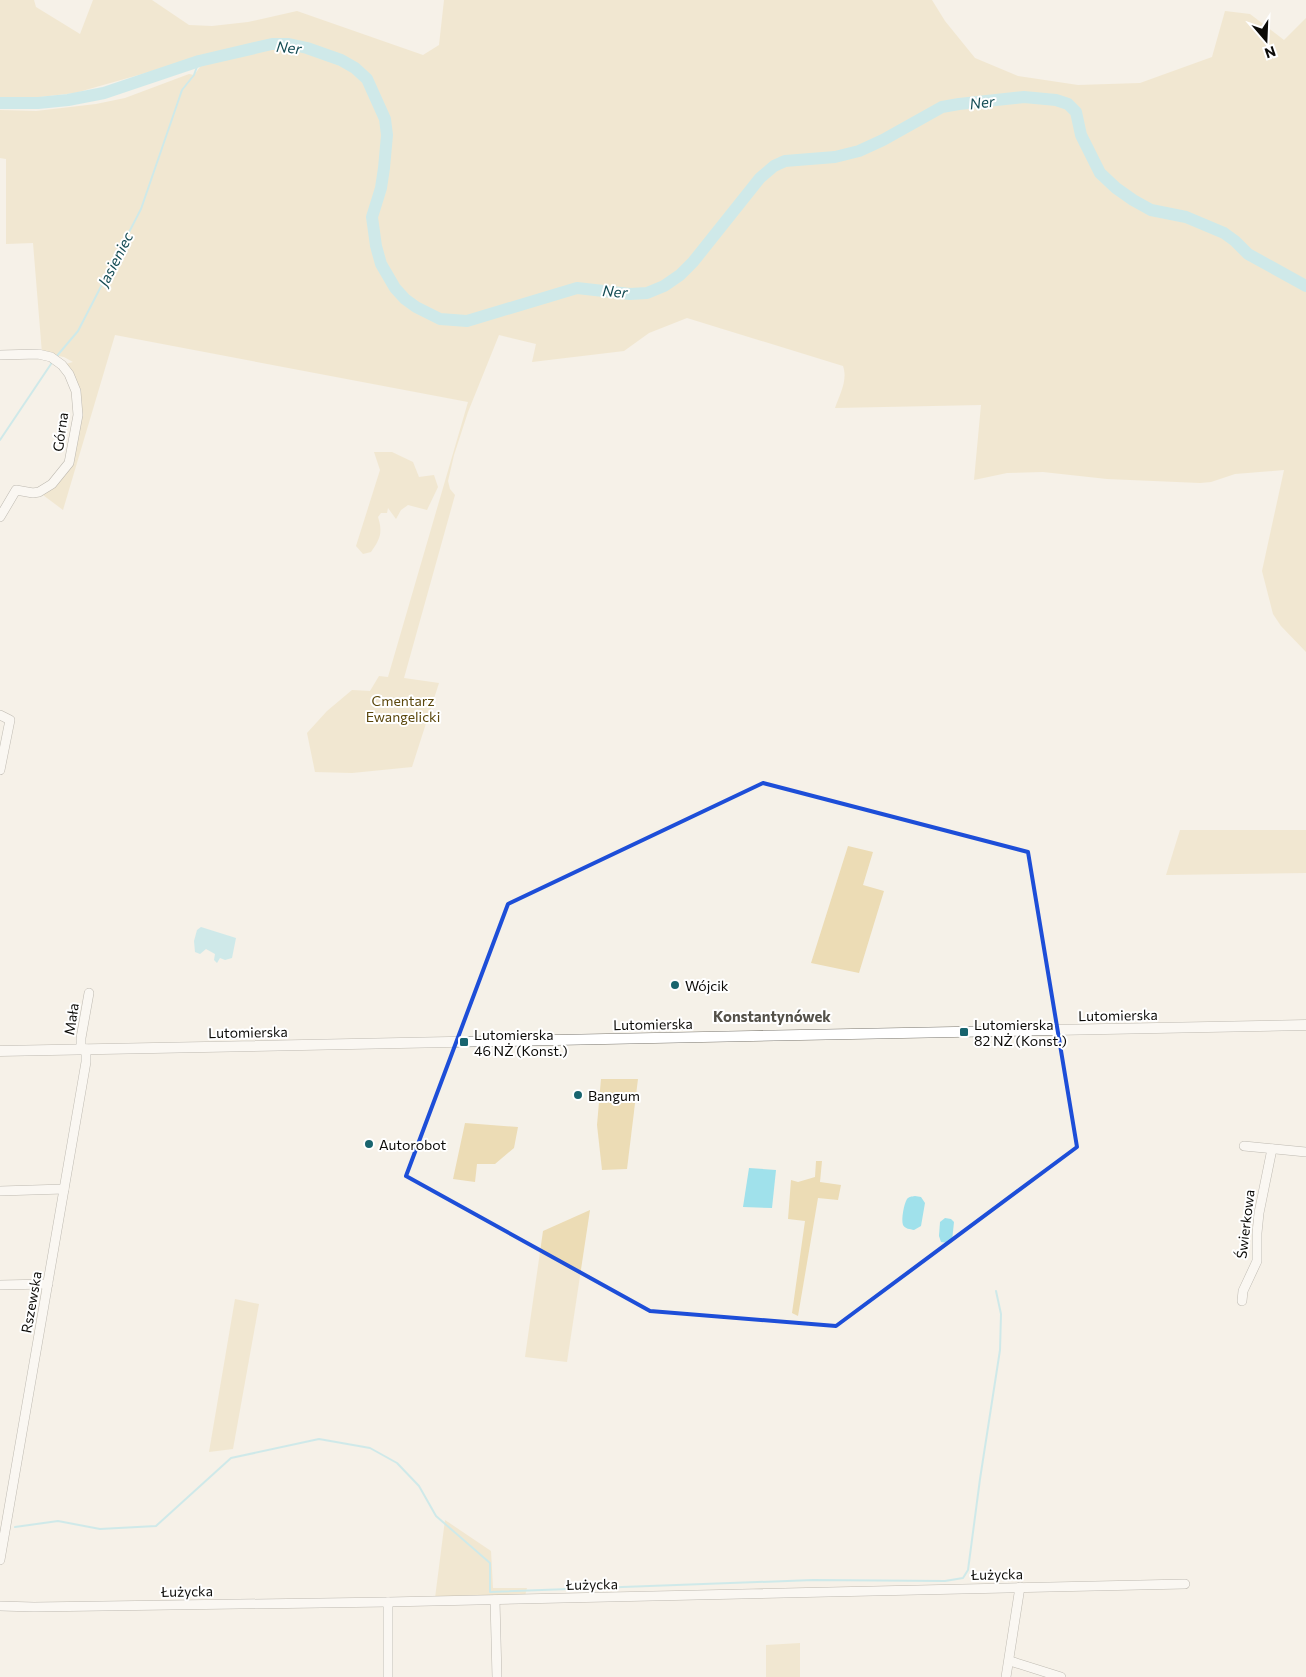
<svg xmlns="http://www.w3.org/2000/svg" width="1306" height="1677" viewBox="0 0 1306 1677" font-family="Commissioner,sans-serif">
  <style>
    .green { fill: #ecdcb5 }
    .water { fill: #a0e1eb }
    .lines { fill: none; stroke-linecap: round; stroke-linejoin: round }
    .stream { stroke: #a0e1eb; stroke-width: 2 }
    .river { stroke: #a0e1eb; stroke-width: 12 }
    .minor-casing { stroke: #7b7870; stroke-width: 10 }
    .major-casing { stroke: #7b7870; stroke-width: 11 }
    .minor { stroke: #fff; stroke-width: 9 }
    .major { stroke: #fff; stroke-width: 10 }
    .marked { fill: none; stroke: #1d4ed8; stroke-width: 4; stroke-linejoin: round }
    .poi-dot { fill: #18646e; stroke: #fff; stroke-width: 2 }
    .labels { text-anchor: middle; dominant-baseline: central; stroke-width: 4; stroke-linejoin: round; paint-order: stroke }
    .street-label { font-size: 14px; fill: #0c0b08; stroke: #fff }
    .park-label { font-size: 14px; fill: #5b470c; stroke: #fff }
    .poi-label { font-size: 14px; fill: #0c0b08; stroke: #fff; text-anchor: start }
    .water-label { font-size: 15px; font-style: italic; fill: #144c54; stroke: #fff }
    .neighbourhood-label { font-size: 15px; font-weight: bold; fill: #545149; stroke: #fff }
  </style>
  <rect width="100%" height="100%" fill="#f5f1e8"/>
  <g class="green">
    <path d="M0,0H34L36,7L80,34L93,0H152L189,25L212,26L248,22L297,11L423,55L439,45L444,0H932L945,21L975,58L1018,76L1078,85L1140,83L1212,57L1225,11L1250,14L1284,40L1306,18V652L1281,626L1273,614L1262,571L1284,470L1235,474L1211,482L1200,483L1107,479L1043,472L1007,473L974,480L981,405L835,408C840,394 848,380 843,366L687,318L649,333L624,351L532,362L536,344L499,335L468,412L454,455L448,481L450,489L455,495L404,678L439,683L412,767L352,773L315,772L307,733L327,711L352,690L370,691L379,676L388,677L468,402L115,335L63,510L39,492L69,463L78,415L76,391L62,365L73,362L64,357L42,353L33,243L6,244V159L0,158V110L36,111L96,104L125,98L189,74L194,75L209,55L75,93L40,97H0Z"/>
    <path d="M374,452H392L413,462L419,477L434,475L438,487L427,510L408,505L401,510L396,519L388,508L387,513H381L378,517C383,533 380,539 371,552L363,554L356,546L380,470Z"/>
    <path d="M1180,830H1306V873L1166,875Z"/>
    <path d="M848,846L873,852L863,885L884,891L859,973L811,963Z"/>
    <path d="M601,1079H638L627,1169L602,1170L597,1125Z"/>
    <path d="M465,1123L518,1127L514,1148L495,1164H477L475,1182L453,1179Z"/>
    <path d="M816,1161H822L820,1182L841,1185L838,1200L818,1198L798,1316L792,1313L805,1221L788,1219L791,1180L798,1182L815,1177Z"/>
    <path d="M590,1210L567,1362L525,1357L543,1231Z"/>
    <path d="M235,1299L259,1304L233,1449L209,1452Z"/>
    <path d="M445,1520L491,1551L493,1588H527L525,1596L435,1598Z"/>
    <path d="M800,1643V1677H766V1645Z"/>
  </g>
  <g class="water">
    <path d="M201,927L236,938L232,958L225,960L220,958L217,963L214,960L215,954L206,949L200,954L195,952L194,941L197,930Z"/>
    <path d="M749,1168L776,1170L772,1208L743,1207Z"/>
    <path d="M915,1196L921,1197L925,1203L921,1226L914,1230C910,1229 905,1229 903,1225C901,1219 904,1204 907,1199C910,1196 911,1197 915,1196Z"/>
    <path d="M945,1218L951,1219L954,1222L952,1241L948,1243L941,1242L939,1236L940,1222Z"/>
  </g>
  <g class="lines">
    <g class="stream">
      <path d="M56,357L78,331L141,209L182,90L194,75L199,61"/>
      <path d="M0,440L53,361"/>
      <path d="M15,1527L58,1521L100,1529L156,1526L231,1458L319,1439L370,1448L397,1463L419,1486L436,1516L490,1563V1592L813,1580L945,1581L963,1578L968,1570L980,1479L1000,1350L1001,1314L996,1291"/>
    </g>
    <path class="river" d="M0,103H38L68,100L104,93L199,61L272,44H289L307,48L341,60L355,68L367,79L385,119L387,135L384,168L381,188L372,217L376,246L381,264L395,288L405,299L416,307L440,319L467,321L577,288L630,294L647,293L664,286L680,275L693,262L760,178L774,166L785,161L835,157L859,151L883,140L942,107L959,104L1024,97L1056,100L1068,104L1076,112L1081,135L1100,173L1116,188L1133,200L1151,210L1186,217L1224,233L1235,241L1248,254L1306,286"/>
    <defs>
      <g id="minor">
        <path d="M0,355L38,354L51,357L62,365L69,374L76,391L78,415L69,463L52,484L39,492L33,493L16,490L0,517"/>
        <path d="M0,715L10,720L0,770"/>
        <path d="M81,1049V1038L89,993"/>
        <path d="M1244,1146L1306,1152"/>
        <path d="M0,1191L64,1189"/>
        <path d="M0,1285L48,1284"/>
        <path d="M1242,1301L1243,1291L1257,1261V1233L1259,1213L1272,1149"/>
        <path d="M0,1560L86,1062V1049"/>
        <path d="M495,1600L497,1677"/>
        <path d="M0,1606L34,1607L388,1602L1185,1584"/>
        <path d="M1010,1661L1061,1677"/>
        <path d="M388,1677V1602"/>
        <path d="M1006,1677L1020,1587"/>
      </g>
      <path id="major" d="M0,1051L1306,1025"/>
    </defs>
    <use href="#minor" class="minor-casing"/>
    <use href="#major" class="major-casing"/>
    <use href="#minor" class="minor"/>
    <use href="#major" class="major"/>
  </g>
  <path d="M0 0H1306V1677H0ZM763,783L1028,852L1077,1147L836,1326L650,1311L406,1176L508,904Z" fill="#f5f1e8" fill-opacity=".55" fill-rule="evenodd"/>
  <path class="marked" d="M763,783L1028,852L1077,1147L836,1326L650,1311L406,1176L508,904Z"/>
  <g class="poi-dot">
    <circle cx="675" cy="985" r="5"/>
    <rect x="959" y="1027" width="10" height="10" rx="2.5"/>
    <rect x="459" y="1037" width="10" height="10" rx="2.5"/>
    <circle cx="578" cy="1095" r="5"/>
    <circle cx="369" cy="1144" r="5"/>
  </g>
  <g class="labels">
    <g class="street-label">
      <text transform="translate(60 432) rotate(-82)">Górna</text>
      <text transform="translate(1118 1015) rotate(-1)">Lutomierska</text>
      <text transform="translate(71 1019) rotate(-81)">Mała</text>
      <text transform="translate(653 1024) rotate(-1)">Lutomierska</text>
      <text transform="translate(248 1032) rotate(-1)">Lutomierska</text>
      <text transform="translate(1245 1224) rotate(-83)">Świerkowa</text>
      <text transform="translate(31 1302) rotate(-80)">Rszewska</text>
      <text transform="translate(997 1574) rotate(-1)">Łużycka</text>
      <text transform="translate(592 1584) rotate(-1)">Łużycka</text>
      <text transform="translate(187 1591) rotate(-1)">Łużycka</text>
    </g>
    <g class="park-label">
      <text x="403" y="700">Cmentarz<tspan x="403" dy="16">Ewangelicki</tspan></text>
    </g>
    <g class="poi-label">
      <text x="685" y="985">Wójcik</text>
      <text x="974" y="1024">Lutomierska<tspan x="974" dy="16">82 NŻ (Konst.)</tspan></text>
      <text x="474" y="1034">Lutomierska<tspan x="474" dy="16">46 NŻ (Konst.)</tspan></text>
      <text x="588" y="1095">Bangum</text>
      <text x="379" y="1144">Autorobot</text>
    </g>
    <g class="water-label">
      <text transform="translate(289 47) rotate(6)">Ner</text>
      <text transform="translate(982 102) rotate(-7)">Ner</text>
      <text transform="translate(115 259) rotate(-63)">Jasieniec</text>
      <text transform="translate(615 291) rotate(4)">Ner</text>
    </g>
    <g class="neighbourhood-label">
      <text x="772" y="1016">Konstantynówek</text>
    </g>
  </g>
  <g transform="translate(1266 40) rotate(161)" stroke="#ffffff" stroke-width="4" paint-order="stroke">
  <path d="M0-4L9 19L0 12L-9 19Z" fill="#0c0b08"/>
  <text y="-8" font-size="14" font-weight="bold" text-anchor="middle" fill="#0c0b08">N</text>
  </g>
</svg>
